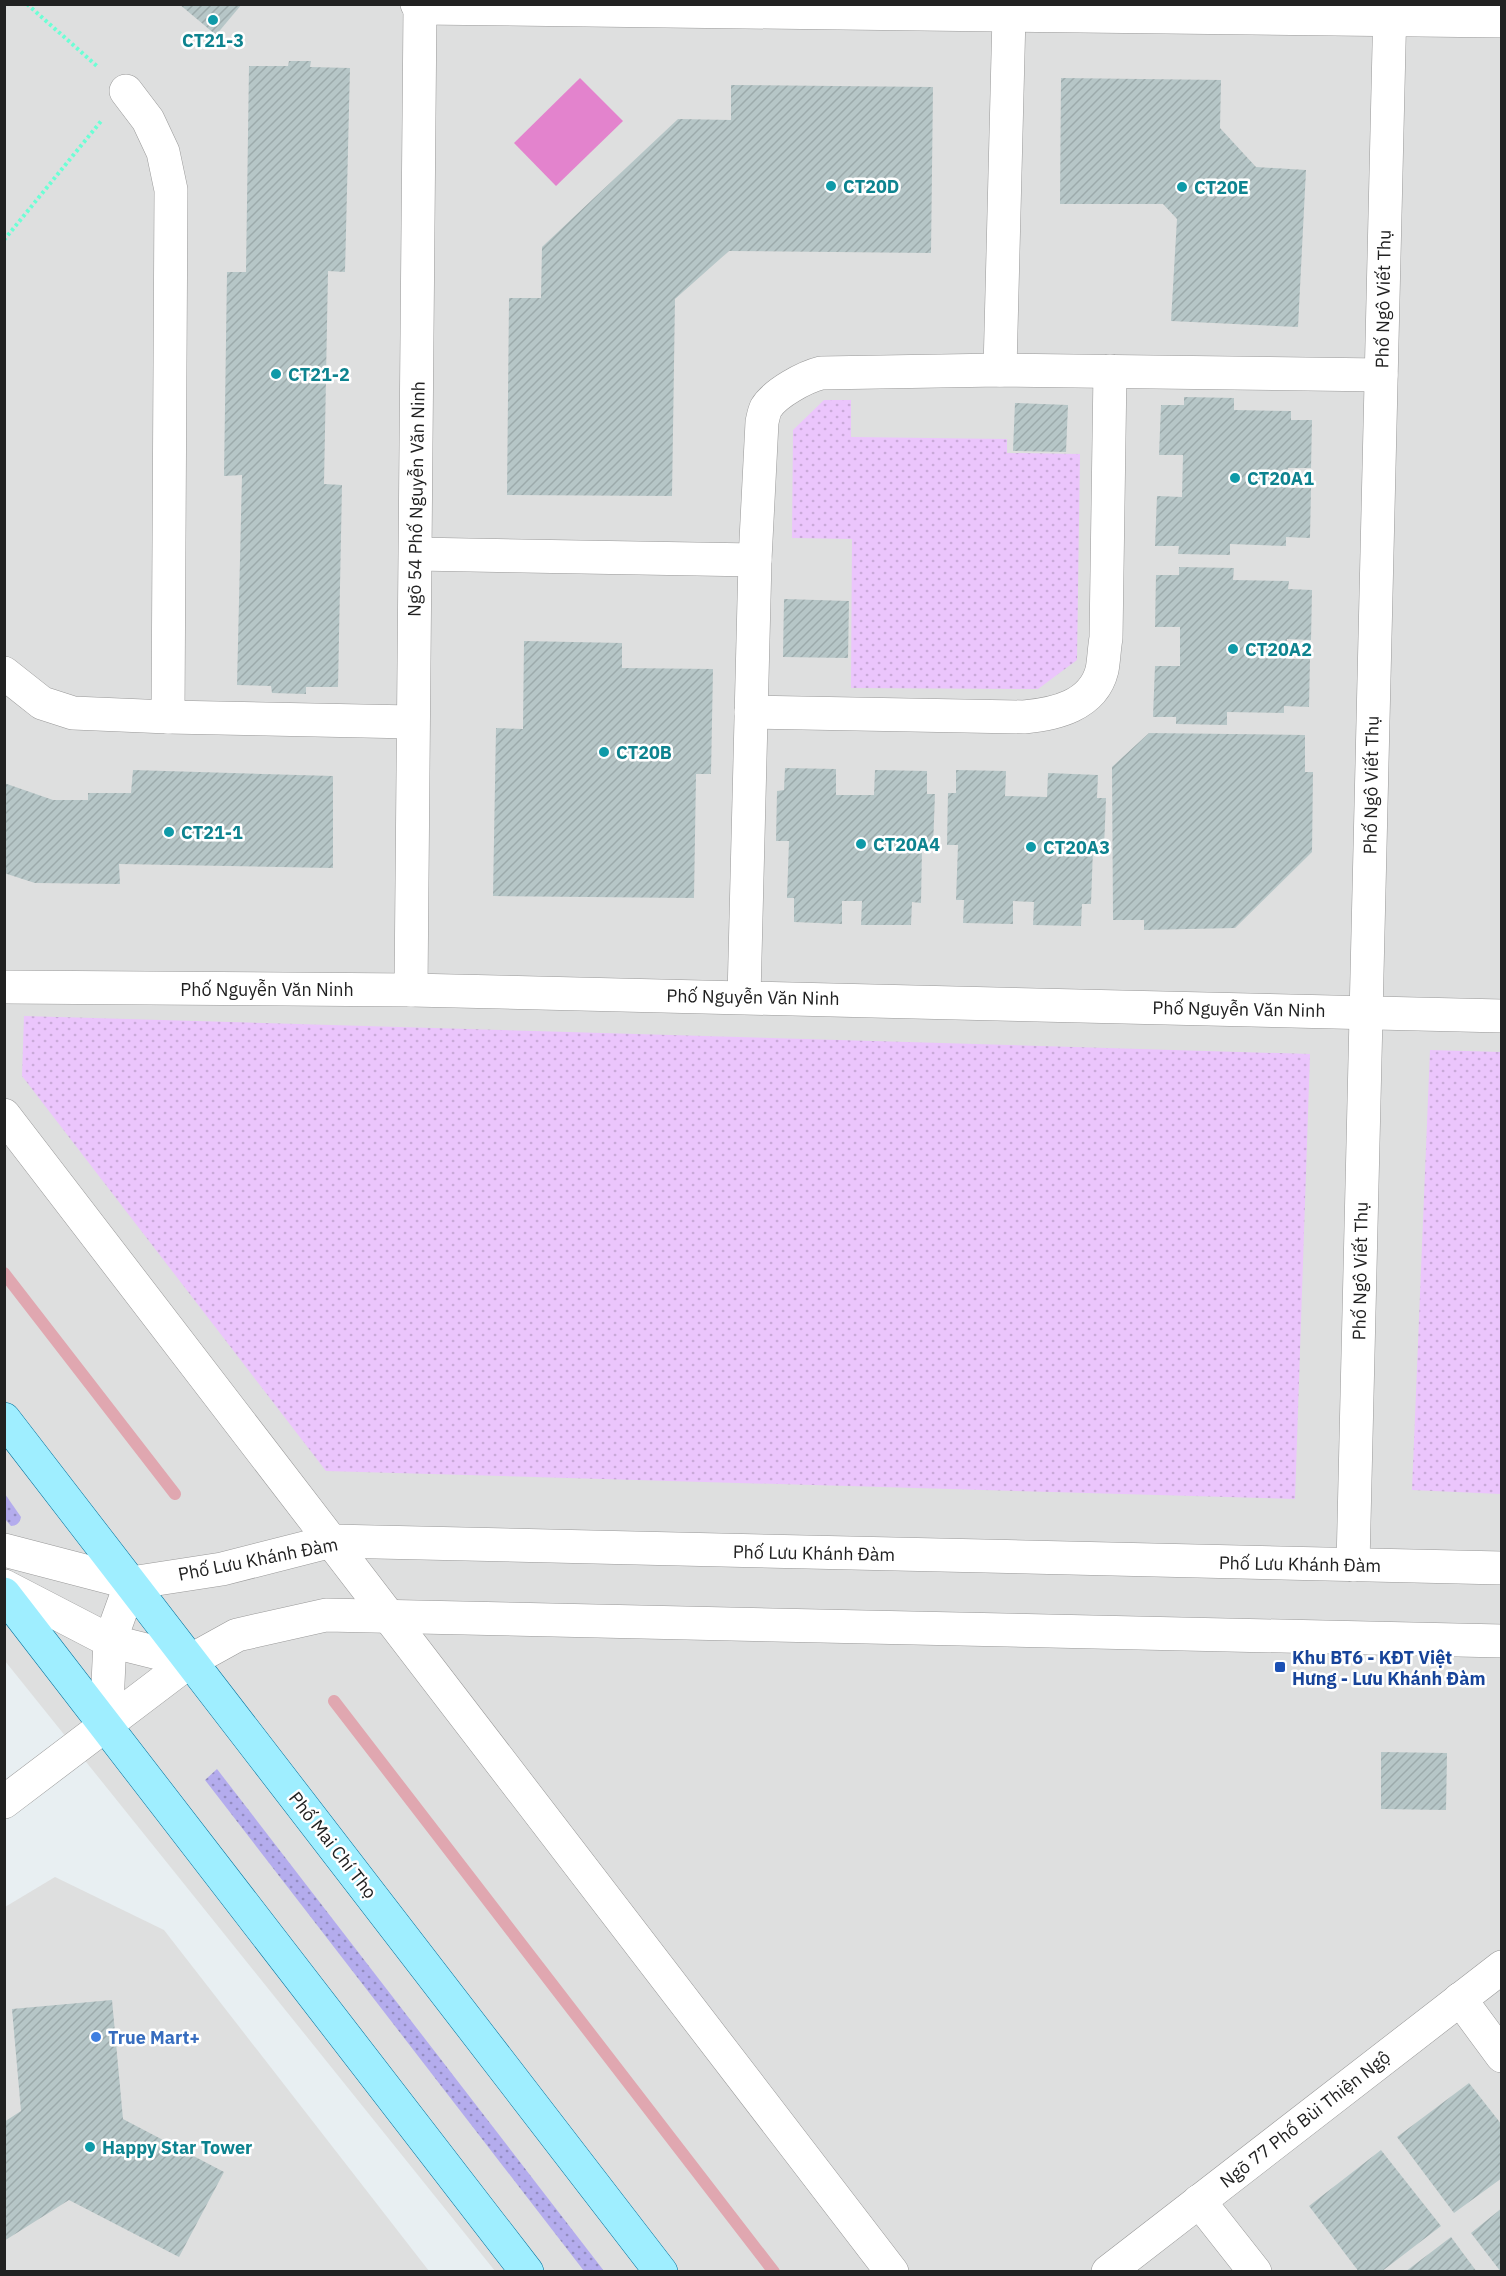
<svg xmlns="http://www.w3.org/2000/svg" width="1506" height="2276" viewBox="0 0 1506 2276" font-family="'IBM Plex Sans',sans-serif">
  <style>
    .residential { fill: #dedfdf }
    .grass { fill: url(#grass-dots) }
    .park { fill: url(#park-dots) }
    .pitch { fill: #e383cd }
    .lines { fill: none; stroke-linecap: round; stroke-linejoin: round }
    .stream { stroke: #e0a7b0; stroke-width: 12 }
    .building { fill: url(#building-hatch) }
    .minor-casing { stroke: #989898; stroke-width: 34 }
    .major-casing { stroke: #00729e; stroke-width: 34 }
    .path { stroke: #6bffd5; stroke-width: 4; stroke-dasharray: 3 3; stroke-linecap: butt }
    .minor { stroke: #fff; stroke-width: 33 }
    .major { stroke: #9feeff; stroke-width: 33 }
    .culture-dot { fill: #0f9aa8; stroke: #fff; stroke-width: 2 }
    .transit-dot { fill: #1a4fb4; stroke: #fff; stroke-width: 2 }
    .shop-dot { fill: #3f7fe0; stroke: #fff; stroke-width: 2 }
    .labels { text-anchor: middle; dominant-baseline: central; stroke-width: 5; stroke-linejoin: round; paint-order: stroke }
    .culture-label { font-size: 18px; font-weight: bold; fill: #0d838f; stroke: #fff; text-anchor: start }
    .street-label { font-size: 18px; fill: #212121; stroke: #fff }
    .transit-label { font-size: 18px; font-weight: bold; fill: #164399; stroke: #fff; text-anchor: start }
    .shop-label { font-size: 18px; font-weight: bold; fill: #366cbe; stroke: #fff; text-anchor: start }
  </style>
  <defs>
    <pattern id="grass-dots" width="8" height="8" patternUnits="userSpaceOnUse" patternTransform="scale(1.5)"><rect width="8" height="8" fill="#b4aced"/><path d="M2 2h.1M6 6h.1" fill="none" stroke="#928cc0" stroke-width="1.8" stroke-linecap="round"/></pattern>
    <pattern id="park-dots" width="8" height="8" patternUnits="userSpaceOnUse" patternTransform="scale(1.5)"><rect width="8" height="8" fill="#ebc5fc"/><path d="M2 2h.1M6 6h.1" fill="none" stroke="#c9a9d8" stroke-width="1.8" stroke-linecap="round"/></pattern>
    <pattern id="building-hatch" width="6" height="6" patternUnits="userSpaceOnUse" patternTransform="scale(1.5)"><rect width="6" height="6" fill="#b6c6c7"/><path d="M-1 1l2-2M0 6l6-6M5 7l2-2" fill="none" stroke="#9caaab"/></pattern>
  </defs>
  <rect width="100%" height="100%" fill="#e8eff2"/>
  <g class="residential">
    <path d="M5,5H1501V2271H495L5,1661Z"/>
    <path d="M55,1877L164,1930L429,2271L5,2272V1907Z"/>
  </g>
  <g class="grass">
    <path d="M5,1494L21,1517C20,1523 16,1526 11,1526L5,1519Z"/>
    <path d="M217,1769L604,2271H584L205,1780Z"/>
  </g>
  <g class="park">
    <path d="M824,400H851V437L1007,439V453L1080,454L1077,660L1038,689L851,688L852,539L792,538L793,430Z"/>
    <path d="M24,1016L1310,1054L1295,1499L326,1471L22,1076Z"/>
    <path d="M1430,1050L1501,1052V1494L1412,1490Z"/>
  </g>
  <path class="pitch" d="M580,78L623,121L556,186L514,143Z"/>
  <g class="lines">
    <g class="stream">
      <path d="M4,1273L175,1494"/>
      <path d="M334,1701L774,2272"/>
    </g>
  </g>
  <g class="building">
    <path d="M179,4H242L216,35Z"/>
    <path d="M289,61H311L310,67L350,68L345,272L328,271L324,484L342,485L338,687H306V694L272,693L271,686L237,685L242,475L224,476L227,272H246L249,66H288Z"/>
    <path d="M1061,78L1221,80L1220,128L1256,167L1306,170L1298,327L1171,321L1177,219L1163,204H1060Z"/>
    <path d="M731,85L933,87L931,253L729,251L675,299L672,496L507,495L509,298H541L542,247L678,119L731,120Z"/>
    <path d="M1184,397L1234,398V410L1291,411V420H1312L1311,468H1288V488H1311L1310,538L1286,537V546L1230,544V555L1178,554L1179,546H1155L1157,496L1182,497L1183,455H1159L1161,405H1184Z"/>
    <path d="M1015,403L1068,405L1066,452L1013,451Z"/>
    <path d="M1179,567L1234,568L1233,580L1289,581L1288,589L1312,590L1311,640L1287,639L1286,659H1310L1309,707L1284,706V713L1227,712V725L1176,724V717H1153L1155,666H1180V627H1155L1156,575H1179Z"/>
    <path d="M784,599L849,601L848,658L783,657Z"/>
    <path d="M524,641L622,643V668L713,669L711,774H696L694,898L493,896L496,728L523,729Z"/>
    <path d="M1149,733L1305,735V772H1313L1312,852L1235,928L1144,930V920H1113L1112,767Z"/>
    <path d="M785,768L836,769V795H874L875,770L927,771V794H935L933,847H922L921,903L912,902L911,925H861L862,901H842V924L794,922V898H787L789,841H776L777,791L784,790Z"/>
    <path d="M133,770L333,776V868L119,864L120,884L35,883L4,873V783L53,800H88V793H131Z"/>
    <path d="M956,770L1006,771L1005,796L1047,797L1048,773L1098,775L1097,798H1106L1104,848H1093L1091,904H1082L1081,926L1033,925L1034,902L1013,901V924L963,923L964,900H956L958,845H947L948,793H956Z"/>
    <path d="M1381,1752L1447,1753L1446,1810L1381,1809Z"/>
    <path d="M112,2000L123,2119L224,2172L179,2257L69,2200L4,2241V2122L21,2111L12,2009Z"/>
    <path d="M1469,2083L1502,2125V2178L1454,2213L1397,2137Z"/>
    <path d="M1381,2150L1441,2226L1381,2272H1359L1309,2206Z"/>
    <path d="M1502,2208V2272H1501L1471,2233Z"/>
    <path d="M1451,2237L1477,2272H1405Z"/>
  </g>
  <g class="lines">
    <defs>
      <g id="minor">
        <path d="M417,4L420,8L1502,21"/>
        <path d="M126,91L148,120L163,152L171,190L168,717"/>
        <path d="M1000,370L1009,15"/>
        <path d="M416,554L755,560"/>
        <path d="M4,673L42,703L73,713L168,717L412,722"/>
        <path d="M751,712L1024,717C1055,714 1093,706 1102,670C1104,660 1104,649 1106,638L1110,371"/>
        <path d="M4,987L411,990L1502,1016"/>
        <path d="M411,990L420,8"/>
        <path d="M744,997L755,560L762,422C763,418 764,412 766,408C775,393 805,377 821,373L1000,370L1381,375"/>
        <path d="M4,1115L892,2272"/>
        <path d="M4,1550L131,1583L222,1569L332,1541L1502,1568"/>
        <path d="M1353,1565L1390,4"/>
        <path d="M4,1586L110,1641L190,1661"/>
        <path d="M106,1725L110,1641L131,1583"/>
        <path d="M4,1802L190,1661L237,1635L326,1615L1502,1641"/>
        <path d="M1460,1999L1502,2056"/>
        <path d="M1199,2201L1255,2272"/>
        <path d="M1108,2272L1502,1967"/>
      </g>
      <g id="major">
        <path d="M4,1419L661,2272"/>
        <path d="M4,1594L527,2272"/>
      </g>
    </defs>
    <use href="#minor" class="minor-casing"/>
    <use href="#major" class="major-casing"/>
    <g class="path">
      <path d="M27,4L98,67"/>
      <path d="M4,240L102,120"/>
    </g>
    <use href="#minor" class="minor"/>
    <use href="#major" class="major"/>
  </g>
  <g class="culture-dot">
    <circle cx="213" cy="20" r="6"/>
    <circle cx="831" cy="186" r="6"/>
    <circle cx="1182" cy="187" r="6"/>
    <circle cx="276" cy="374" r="6"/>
    <circle cx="1235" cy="478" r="6"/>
    <circle cx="1233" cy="649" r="6"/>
    <circle cx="604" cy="752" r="6"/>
    <circle cx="169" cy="832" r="6"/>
    <circle cx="861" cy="844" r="6"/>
    <circle cx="1031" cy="847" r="6"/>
    <circle cx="90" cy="2147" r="6"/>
  </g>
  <rect class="transit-dot" x="1274" y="1661" width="12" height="12" rx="3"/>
  <circle class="shop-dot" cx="96" cy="2037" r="6"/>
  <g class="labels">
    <g class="culture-label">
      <text x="213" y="40" text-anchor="middle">CT21-3</text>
      <text x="843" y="186">CT20D</text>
      <text x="1194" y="187">CT20E</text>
      <text x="288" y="374">CT21-2</text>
      <text x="1247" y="478">CT20A1</text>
      <text x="1245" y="649">CT20A2</text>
      <text x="616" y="752">CT20B</text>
      <text x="181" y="832">CT21-1</text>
      <text x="873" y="844">CT20A4</text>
      <text x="1043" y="847">CT20A3</text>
      <text x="102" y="2147">Happy Star Tower</text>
    </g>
    <g class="street-label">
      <text transform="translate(1383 299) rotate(-89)">Phố Ngô Viết Thụ</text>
      <text transform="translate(416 499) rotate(-89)">Ngõ 54 Phố Nguyễn Văn Ninh</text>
      <text transform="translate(1371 785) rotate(-89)">Phố Ngô Viết Thụ</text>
      <text x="267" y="989">Phố Nguyễn Văn Ninh</text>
      <text transform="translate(753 997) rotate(1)">Phố Nguyễn Văn Ninh</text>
      <text transform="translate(1239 1009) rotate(1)">Phố Nguyễn Văn Ninh</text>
      <text transform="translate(1360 1271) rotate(-89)">Phố Ngô Viết Thụ</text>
      <text transform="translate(814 1553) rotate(1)">Phố Lưu Khánh Đàm</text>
      <text transform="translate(258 1559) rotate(-11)">Phố Lưu Khánh Đàm</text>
      <text transform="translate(1300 1564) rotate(1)">Phố Lưu Khánh Đàm</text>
      <text transform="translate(333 1845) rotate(52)">Phố Mai Chí Thọ</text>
      <text transform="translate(1305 2119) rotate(-38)">Ngõ 77 Phố Bùi Thiện Ngộ</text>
    </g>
    <g class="transit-label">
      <text x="1292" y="1657">Khu BT6 - KĐT Việt<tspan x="1292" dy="21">Hưng - Lưu Khánh Đàm</tspan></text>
    </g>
    <g class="shop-label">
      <text x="108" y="2037">True Mart+</text>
    </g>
  </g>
  <rect width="1506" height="2276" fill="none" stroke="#212121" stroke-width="12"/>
</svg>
